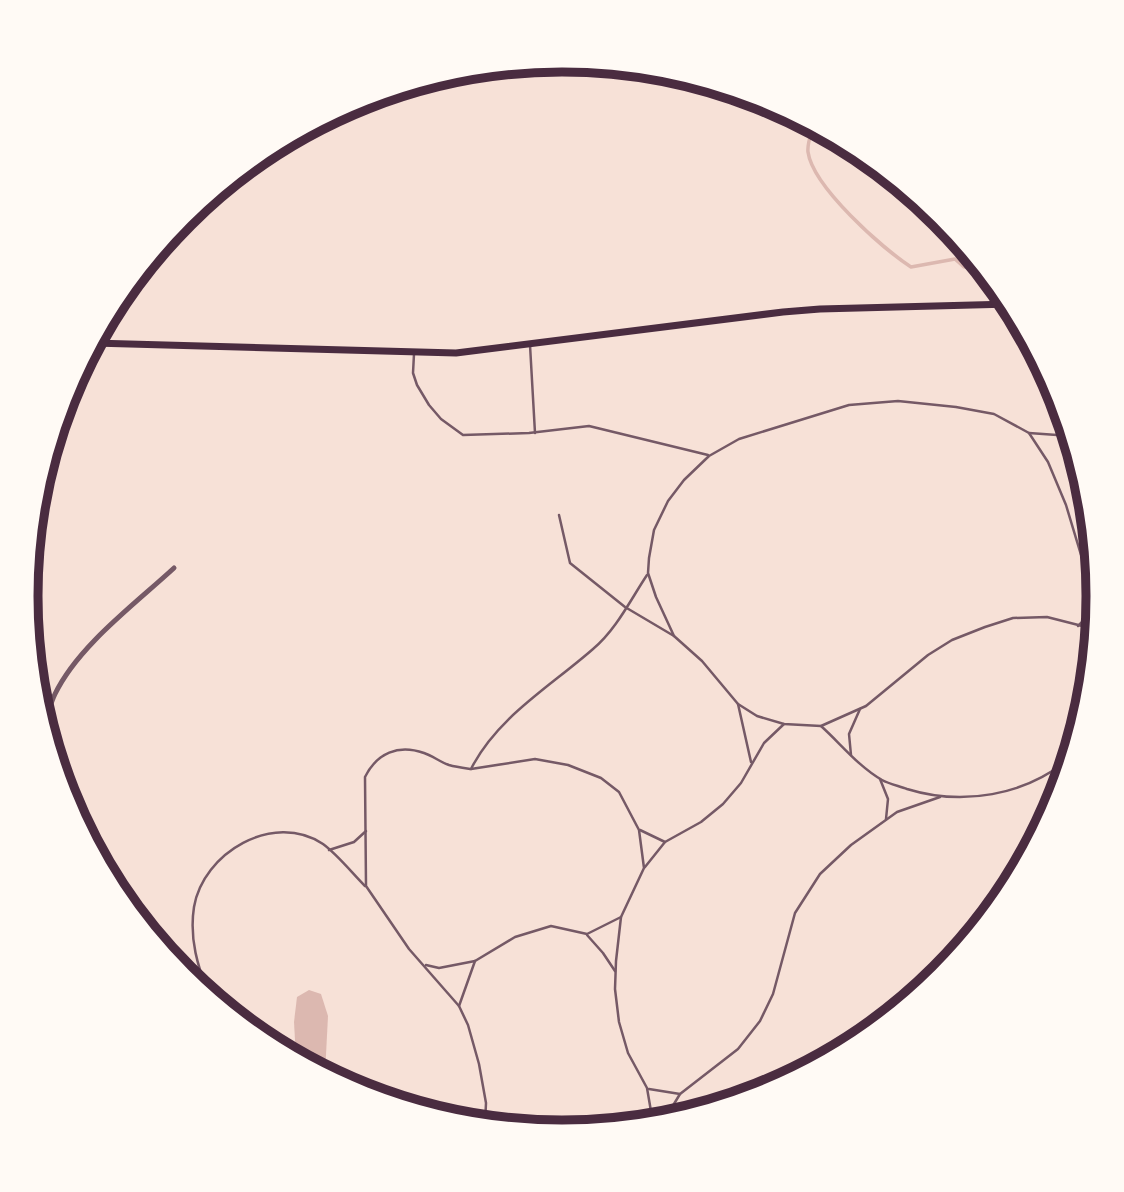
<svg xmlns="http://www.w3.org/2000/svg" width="1124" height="1192" viewBox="0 0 1124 1192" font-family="Rubik,sans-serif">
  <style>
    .water { fill: #dcb8b0 }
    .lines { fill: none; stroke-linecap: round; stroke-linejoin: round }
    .stream { stroke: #dcb8b0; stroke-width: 3.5 }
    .service { stroke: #755966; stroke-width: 2.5 }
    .minor { stroke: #755966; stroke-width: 5 }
    .secondary { stroke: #4a2c40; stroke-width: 7 }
    .rim { fill: none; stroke: #4a2c40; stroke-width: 9 }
  </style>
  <rect width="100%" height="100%" fill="#f7e1d7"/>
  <path class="water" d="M309,990L321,994L328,1016L325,1074L296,1058L294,1022L297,997Z"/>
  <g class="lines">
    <path class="stream" d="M813,126C811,134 807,144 808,152C813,187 882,248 911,267L955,259L964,267H982"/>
    <g class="service">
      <path d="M530,345L535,433"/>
      <path d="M414,354L413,373L417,385L429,405L441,419L463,435L529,433L589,426L708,455"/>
      <path d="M1029,433L1071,436"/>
      <path d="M559,515L570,563L625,607L674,636"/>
      <path d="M1078,626L1088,616L1093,603"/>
      <path d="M1094,629L1047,617L1013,618L985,627L952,640L928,655L866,706L821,726L784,724L757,716L738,704L702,661L674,636L656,597L648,573L649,558L654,530L668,501L684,480L709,456L739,439L849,405L898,401L956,407L994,414L1029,433L1048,462L1066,505L1097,608"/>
      <path d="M738,704L751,762"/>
      <path d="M821,726C841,744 858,766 882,780C889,784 899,786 907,789C962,806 1025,796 1070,758"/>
      <path d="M851,755L849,734L860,709"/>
      <path d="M471,769L535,759L568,765L601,778L619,792L639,830L644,868L621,917L616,961L615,989L619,1022L628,1053L647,1088L653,1123"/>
      <path d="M880,779L888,799L886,819"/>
      <path d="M640,830L665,842"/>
      <path d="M329,850L354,842L366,831"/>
      <path d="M645,867L665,842L701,822L723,804L741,783L764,743L784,724"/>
      <path d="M587,935L603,953L615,971"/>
      <path d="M426,965L439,968L475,961L515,937L551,926L587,934L621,917"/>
      <path d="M209,996C198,967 189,939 194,907C203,853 273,811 323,844C338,855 352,873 365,886"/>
      <path d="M459,1006L475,961"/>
      <path d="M649,1089L680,1094"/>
      <path d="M663,1122L680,1094L738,1049L760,1021L773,994L795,913L820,874L851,845L897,812L940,797"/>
      <path d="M485,1124L486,1103L479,1064L468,1025L459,1006L409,949L366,886L365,777C377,753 398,744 424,753C433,756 440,762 449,765C456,767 464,768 471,769C497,717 551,686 593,649C616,630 631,599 647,575"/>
    </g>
    <path class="minor" d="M44,725C48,715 50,704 55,694C78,646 135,604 174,568"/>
    <path class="secondary" d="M93,343L456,353L783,312L820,309L1011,304"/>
  </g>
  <path d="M0 0H1124V1192H0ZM38 596a524 524 0 1 1 1048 0a524 524 0 1 1-1048 0Z" fill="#fffaf5" fill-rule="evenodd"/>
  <path class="rim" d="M38 596a524 524 0 1 1 1048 0a524 524 0 1 1-1048 0Z"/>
</svg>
